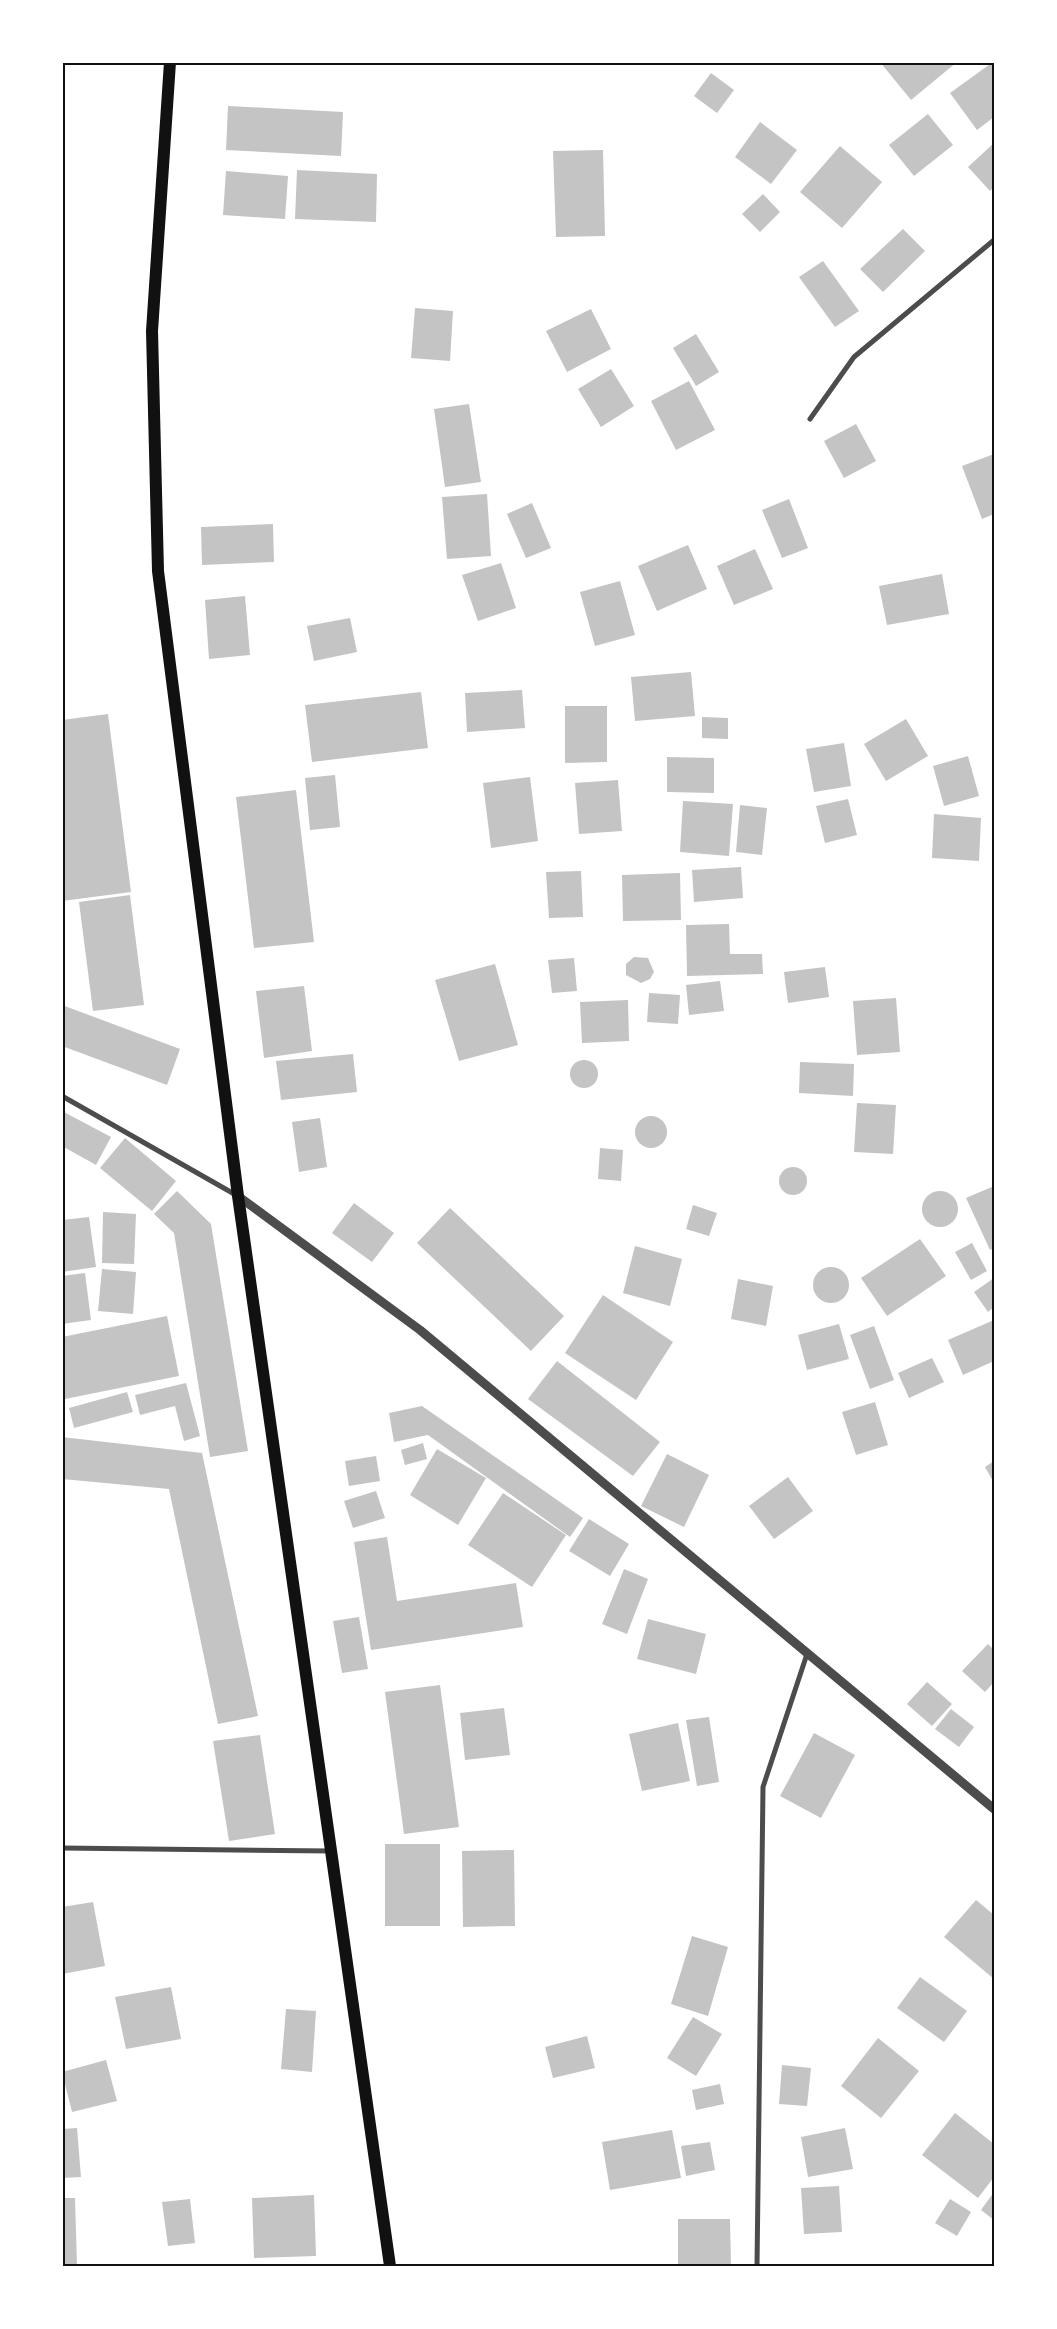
<svg xmlns="http://www.w3.org/2000/svg" width="1057" height="2329" viewBox="0 0 1057 2329" font-family="'Sofia Sans Condensed',sans-serif">
  <style>
    .building { fill: #c4c4c4 }
    .lines { fill: none; stroke-linecap: round; stroke-linejoin: round }
    .minor { stroke: #4c4c4c; stroke-width: 5 }
    .tertiary { stroke: #4c4c4c; stroke-width: 9 }
    .primary { stroke: #111; stroke-width: 12 }
    .neatline { fill: none; stroke: #111; stroke-width: 2 }
  </style>
  <rect width="100%" height="100%" fill="#fff"/>
  <g class="building">
    <path d="M880,62H957L911,100Z"/>
    <path d="M993,62H994V117L977,130L950,93Z"/>
    <path d="M711,73L734,90L717,113L694,96Z"/>
    <path d="M228,106L343,112L341,156L226,150Z"/>
    <path d="M928,114L953,145L914,176L889,145Z"/>
    <path d="M760,122L797,150L771,184L735,157Z"/>
    <path d="M994,143V187L990,191L968,167Z"/>
    <path d="M840,146L882,182L842,228L800,192Z"/>
    <path d="M603,150L605,236L556,237L553,151Z"/>
    <path d="M297,170L377,174L376,222L295,219Z"/>
    <path d="M226,171L288,176L285,219L223,215Z"/>
    <path d="M763,194L780,212L760,232L742,214Z"/>
    <path d="M903,229L925,251L883,292L860,269Z"/>
    <path d="M823,261L859,311L835,327L799,277Z"/>
    <path d="M415,308L453,311L450,361L411,358Z"/>
    <path d="M591,309L611,349L567,372L546,331Z"/>
    <path d="M696,334L719,372L696,386L673,348Z"/>
    <path d="M611,369L634,406L601,427L578,389Z"/>
    <path d="M689,381L715,430L676,450L651,401Z"/>
    <path d="M469,404L481,482L445,487L434,409Z"/>
    <path d="M856,424L876,461L844,478L824,441Z"/>
    <path d="M994,454V514L982,519L962,466Z"/>
    <path d="M487,494L491,556L447,559L442,497Z"/>
    <path d="M789,499L808,548L782,558L762,510Z"/>
    <path d="M532,503L551,548L526,558L507,514Z"/>
    <path d="M273,524L274,562L202,565L201,527Z"/>
    <path d="M688,545L707,589L657,611L638,566Z"/>
    <path d="M755,549L773,589L734,605L717,566Z"/>
    <path d="M501,563L516,608L478,621L462,575Z"/>
    <path d="M942,574L949,614L887,625L879,586Z"/>
    <path d="M620,581L635,635L595,646L580,592Z"/>
    <path d="M245,596L250,655L209,659L205,600Z"/>
    <path d="M350,618L357,652L314,661L307,626Z"/>
    <path d="M691,672L695,716L635,721L631,677Z"/>
    <path d="M522,690L525,728L467,732L465,693Z"/>
    <path d="M421,692L428,748L312,762L305,705Z"/>
    <path d="M565,706H607V762L565,763Z"/>
    <path d="M108,714L131,892L62,901V720Z"/>
    <path d="M702,717L728,718V739L702,738Z"/>
    <path d="M906,719L928,756L886,781L864,744Z"/>
    <path d="M844,743L851,786L814,792L806,749Z"/>
    <path d="M968,756L979,796L944,806L933,766Z"/>
    <path d="M667,757L714,758V793L667,792Z"/>
    <path d="M335,775L340,827L310,830L305,778Z"/>
    <path d="M530,777L538,841L491,848L483,783Z"/>
    <path d="M618,780L622,831L579,834L575,783Z"/>
    <path d="M296,790L314,942L254,948L236,797Z"/>
    <path d="M848,799L857,835L825,843L816,806Z"/>
    <path d="M683,801L733,804L729,856L680,852Z"/>
    <path d="M740,805L767,808L762,855L736,852Z"/>
    <path d="M934,814L981,818L979,861L932,858Z"/>
    <path d="M741,867L743,898L694,902L692,870Z"/>
    <path d="M581,871L583,917L549,918L546,872Z"/>
    <path d="M680,873L681,920L623,921L622,875Z"/>
    <path d="M130,895L144,1005L93,1011L79,902Z"/>
    <path d="M729,924L730,954H762L763,974L687,976L686,925Z"/>
    <path d="M634,957L648,958L654,972L650,979L641,983L626,975V964Z"/>
    <path d="M574,958L577,991L552,993L548,960Z"/>
    <path d="M495,964L518,1045L459,1061L435,980Z"/>
    <path d="M825,967L829,997L788,1003L784,972Z"/>
    <path d="M720,981L724,1011L689,1015L686,985Z"/>
    <path d="M304,986L312,1051L264,1058L256,991Z"/>
    <path d="M649,993L680,995L678,1024L647,1022Z"/>
    <path d="M896,998L900,1052L857,1055L853,1001Z"/>
    <path d="M628,1000L629,1041L582,1043L580,1002Z"/>
    <path d="M62,1005L180,1049L167,1085L62,1046Z"/>
    <path d="M353,1054L357,1092L281,1100L276,1061Z"/>
    <circle cx="584" cy="1074" r="14"/>
    <path d="M800,1062L854,1064L853,1096L799,1093Z"/>
    <path d="M857,1103L896,1105L893,1154L854,1152Z"/>
    <path d="M62,1111L111,1137L96,1165L62,1146Z"/>
    <circle cx="651" cy="1132" r="16"/>
    <path d="M320,1118L327,1167L299,1172L292,1122Z"/>
    <path d="M125,1138L176,1181L152,1211L100,1168Z"/>
    <path d="M600,1148L623,1150L621,1181L598,1179Z"/>
    <circle cx="793" cy="1181" r="14"/>
    <path d="M994,1186V1248L990,1250L966,1198Z"/>
    <path d="M177,1191L211,1224L248,1451L210,1457L174,1233L154,1214Z"/>
    <circle cx="940" cy="1209" r="18"/>
    <path d="M354,1203L394,1233L372,1262L332,1233Z"/>
    <path d="M693,1205L717,1213L709,1236L686,1229Z"/>
    <path d="M450,1208L564,1316L531,1351L417,1243Z"/>
    <path d="M103,1212L136,1214L134,1264L102,1263Z"/>
    <path d="M89,1217L96,1267L62,1272V1220Z"/>
    <path d="M920,1239L946,1276L887,1316L861,1278Z"/>
    <path d="M972,1243L987,1271L971,1280L955,1252Z"/>
    <path d="M635,1246L682,1259L670,1306L623,1293Z"/>
    <circle cx="831" cy="1285" r="18"/>
    <path d="M102,1269L136,1272L133,1314L98,1311Z"/>
    <path d="M85,1273L91,1320L62,1324V1276Z"/>
    <path d="M994,1278V1307L988,1312L974,1292Z"/>
    <path d="M738,1279L773,1286L766,1326L731,1319Z"/>
    <path d="M603,1295L673,1342L636,1400L565,1353Z"/>
    <path d="M167,1316L179,1376L65,1399L62,1388V1337Z"/>
    <path d="M994,1320V1361L963,1375L948,1340Z"/>
    <path d="M839,1324L849,1359L807,1370L798,1335Z"/>
    <path d="M874,1326L894,1380L870,1389L850,1335Z"/>
    <path d="M932,1358L944,1382L909,1398L898,1373Z"/>
    <path d="M557,1361L660,1442L633,1476L528,1399Z"/>
    <path d="M186,1383L200,1436L184,1441L175,1406L140,1415L135,1395Z"/>
    <path d="M127,1392L133,1412L74,1428L69,1408Z"/>
    <path d="M875,1402L888,1445L856,1455L842,1412Z"/>
    <path d="M422,1406L583,1518L570,1537L428,1435L394,1442L389,1413Z"/>
    <path d="M62,1437L202,1453L258,1716L218,1724L169,1489L62,1479Z"/>
    <path d="M423,1443L427,1459L405,1465L401,1450Z"/>
    <path d="M437,1449L486,1478L458,1525L410,1495Z"/>
    <path d="M667,1454L709,1475L684,1527L641,1506Z"/>
    <path d="M376,1456L380,1481L349,1486L345,1461Z"/>
    <path d="M994,1461V1483L985,1467Z"/>
    <path d="M788,1477L813,1511L774,1539L749,1506Z"/>
    <path d="M376,1491L385,1518L353,1528L344,1501Z"/>
    <path d="M503,1493L566,1535L532,1587L468,1545Z"/>
    <path d="M589,1519L629,1544L610,1576L569,1551Z"/>
    <path d="M387,1537L397,1601L516,1583L523,1627L371,1650L354,1542Z"/>
    <path d="M624,1569L648,1579L627,1634L602,1624Z"/>
    <path d="M359,1617L368,1669L342,1673L333,1621Z"/>
    <path d="M648,1619L706,1634L696,1674L637,1659Z"/>
    <path d="M988,1644L994,1650V1682L985,1692L962,1671Z"/>
    <path d="M927,1682L952,1704L932,1726L907,1704Z"/>
    <path d="M440,1685L459,1827L404,1834L385,1692Z"/>
    <path d="M504,1708L510,1755L465,1760L460,1713Z"/>
    <path d="M951,1709L974,1727L959,1747L935,1729Z"/>
    <path d="M709,1717L719,1782L697,1786L686,1720Z"/>
    <path d="M678,1723L690,1781L642,1791L629,1734Z"/>
    <path d="M814,1733L855,1755L821,1818L780,1796Z"/>
    <path d="M260,1735L275,1834L229,1841L213,1741Z"/>
    <rect x="385" y="1844" width="55" height="82"/>
    <path d="M514,1850L515,1926L463,1927L462,1851Z"/>
    <path d="M976,1900L994,1915V1979L944,1937Z"/>
    <path d="M93,1902L105,1966L62,1974V1907Z"/>
    <path d="M692,1936L728,1947L708,2016L671,2004Z"/>
    <path d="M920,1977L967,2011L944,2042L897,2008Z"/>
    <path d="M171,1987L181,2039L126,2049L115,1997Z"/>
    <path d="M286,2009L316,2011L312,2072L281,2069Z"/>
    <path d="M693,2017L722,2034L696,2076L667,2058Z"/>
    <path d="M587,2036L595,2068L553,2078L545,2047Z"/>
    <path d="M878,2038L919,2071L881,2118L841,2086Z"/>
    <path d="M106,2060L117,2101L72,2112L62,2072Z"/>
    <path d="M782,2065L811,2068L807,2106L779,2104Z"/>
    <path d="M720,2084L724,2104L696,2110L692,2090Z"/>
    <path d="M955,2113L994,2144V2177L978,2198L922,2155Z"/>
    <path d="M77,2128L81,2177L62,2178V2129Z"/>
    <path d="M845,2128L853,2169L808,2177L801,2137Z"/>
    <path d="M672,2130L681,2178L610,2190L602,2142Z"/>
    <path d="M710,2142L715,2170L686,2176L681,2146Z"/>
    <path d="M839,2186L842,2232L804,2234L801,2188Z"/>
    <path d="M994,2192V2220L981,2210Z"/>
    <path d="M314,2195L316,2256L254,2258L252,2198Z"/>
    <path d="M62,2198H75L77,2266H62Z"/>
    <path d="M190,2199L195,2243L168,2246L162,2202Z"/>
    <path d="M950,2199L971,2212L957,2236L935,2223Z"/>
    <path d="M678,2219H730L731,2266H678Z"/>
  </g>
  <g class="lines">
    <g class="minor">
      <path d="M810,419L854,357L994,240"/>
      <path d="M62,1096L236,1195"/>
      <path d="M62,1848L331,1851"/>
      <path d="M757,2266L763,1787L807,1654"/>
    </g>
    <path class="tertiary" d="M238,1196L420,1330L994,1809"/>
    <path class="primary" d="M170,62L152,331L158,571L238,1196L390,2266"/>
  </g>
  <rect width="1057" height="2329" fill="none" stroke="#ffffff" stroke-width="128"/>
  <rect x="64" y="64" width="929" height="2201" class="neatline"/>
</svg>
